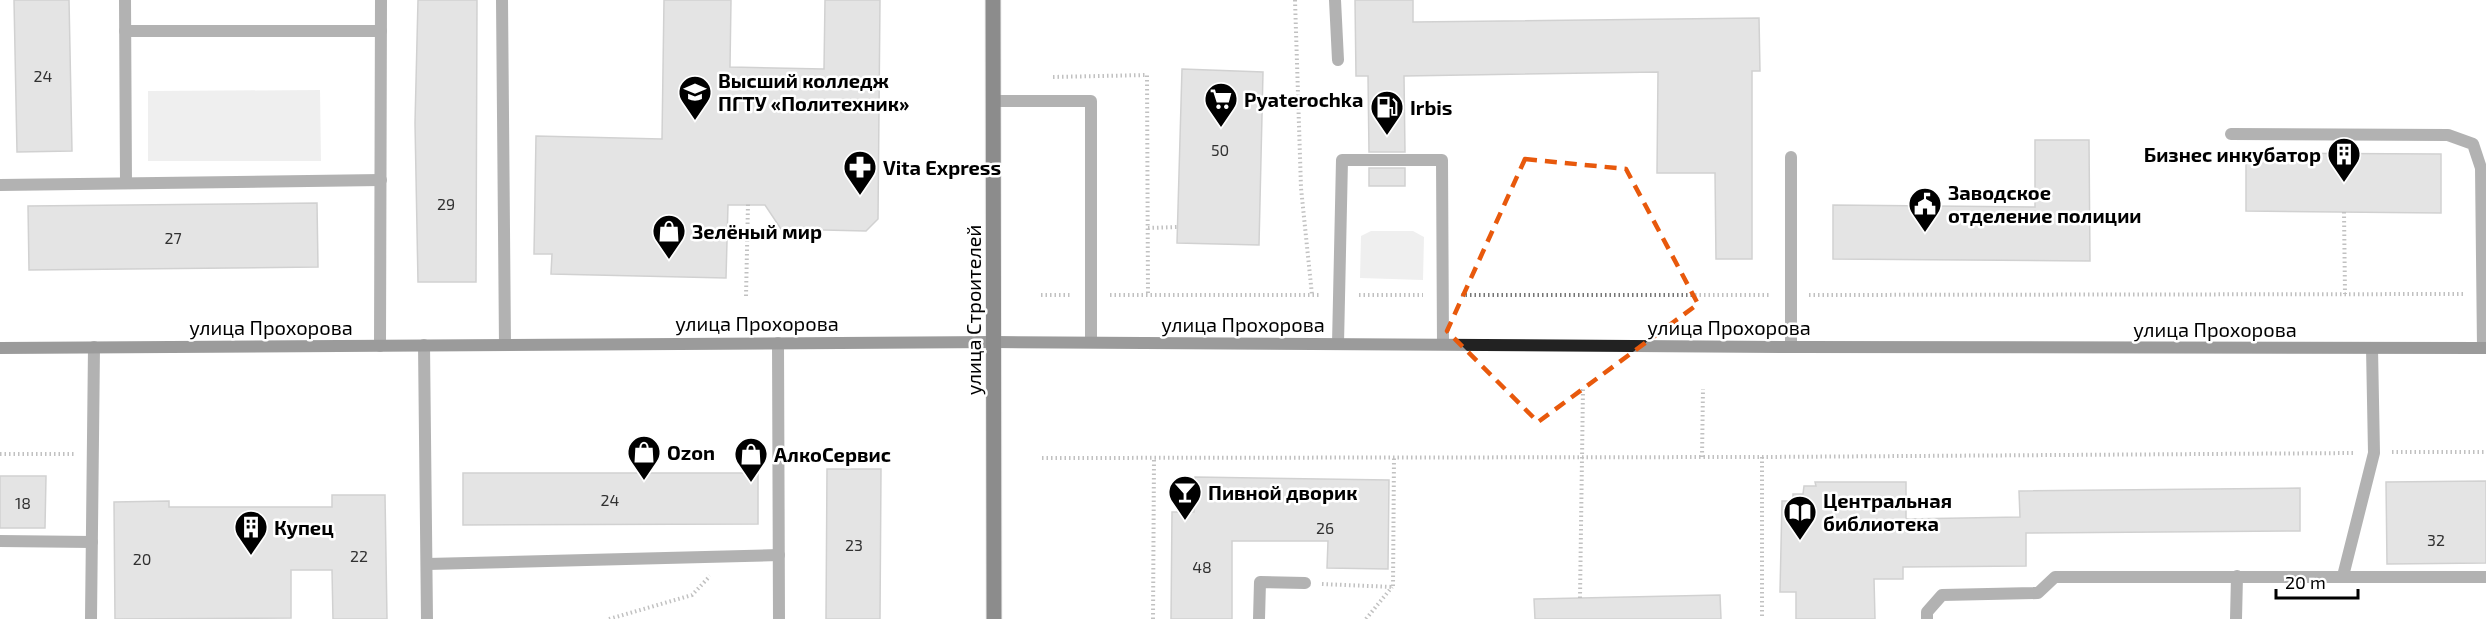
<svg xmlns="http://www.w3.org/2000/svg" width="2486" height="619" viewBox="0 0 2486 619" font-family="'Exo 2',sans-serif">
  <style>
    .green { fill: #dcdcdc }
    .building { fill: #c4c4c4; stroke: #999; stroke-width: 1.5 }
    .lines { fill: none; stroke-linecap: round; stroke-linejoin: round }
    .primary-casing { stroke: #dbdbdb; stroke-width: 17 }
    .path { stroke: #777; stroke-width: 4; stroke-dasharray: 1.5 3; stroke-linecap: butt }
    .lane { stroke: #555; stroke-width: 12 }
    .secondary { stroke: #222; stroke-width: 12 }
    .primary { stroke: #000; stroke-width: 15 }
    .marked { fill: none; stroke: #e8590c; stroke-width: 4.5; stroke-dasharray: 12 8; stroke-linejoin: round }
    .labels { text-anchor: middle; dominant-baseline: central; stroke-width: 5; stroke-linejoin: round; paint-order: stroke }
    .number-label { font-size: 16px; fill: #313131 }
    .poi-label { font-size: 20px; font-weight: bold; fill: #000; stroke: #fff; text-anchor: start }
    .street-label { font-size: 20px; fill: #000; stroke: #fff }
  </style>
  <rect width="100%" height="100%" fill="#fff"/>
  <g class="green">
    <path d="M320,90L321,161H148V91Z"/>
    <path d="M1371,231H1413L1424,237L1423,280L1360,278L1361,236Z"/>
  </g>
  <g class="building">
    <path d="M14,0H69L72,151L17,152Z"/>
    <path d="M418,0H477L476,282H418L415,123Z"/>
    <path d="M664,0H731L730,67L824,69L825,0H880L878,219L866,231L781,229L765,205H728L726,278L551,274L552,254H534L536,136L662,139Z"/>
    <path d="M1355,0H1413V22L1759,18L1760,71H1752V259H1716L1715,173H1657L1658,72L1404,76L1405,152H1369L1368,76H1356Z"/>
    <path d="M1182,69L1263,72L1259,245L1177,243Z"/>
    <path d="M2035,140H2089L2090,261L1833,259V205L2035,207Z"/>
    <path d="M2246,153L2441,154V213L2246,211Z"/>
    <rect x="1369" y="168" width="36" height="18"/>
    <path d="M317,203L318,267L29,270L28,206Z"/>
    <path d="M827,469H881L880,619H826Z"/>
    <path d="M463,473H758V524L463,525Z"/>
    <path d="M0,476H46L45,528H0Z"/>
    <path d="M1195,477L1389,480L1388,569L1327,568L1328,541H1232V619H1171L1172,512H1194Z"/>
    <path d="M2486,481V563L2387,564L2386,482Z"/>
    <path d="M1815,482H1906V519L2020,517L2019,491L2300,488V531L2026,533V566L1903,567V579H1874L1875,619H1796V592H1780L1782,501H1793V494H1803L1804,486H1816Z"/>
    <path d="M332,495H385L387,619H333L332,570H291V618L115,619L114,502L169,501V507H332Z"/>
    <path d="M1720,595L1721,619H1535L1534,599Z"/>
  </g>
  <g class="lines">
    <defs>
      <path id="primary" d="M993,0L994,619"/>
    </defs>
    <use href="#primary" class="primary-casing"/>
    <g class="path">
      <path d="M1295,0L1301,188L1312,295"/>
      <path d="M1053,77L1147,75L1148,295"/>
      <path d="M2344,212L2345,294"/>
      <path d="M1148,228L1177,227"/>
      <path d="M1041,295H1072"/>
      <path d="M1110,295H1321"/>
      <path d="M1359,295H1423"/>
      <path d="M1461,295H1771"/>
      <path d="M1809,295L2464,294"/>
      <path d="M746,296L748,204"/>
      <path d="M2392,452H2486"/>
      <path d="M0,454H74"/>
      <path d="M1702,457L1703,389"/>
      <path d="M1762,457V619"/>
      <path d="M1042,458L1762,457L2355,453"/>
      <path d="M1322,584L1393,587L1394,457"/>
      <path d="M1580,598L1583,388"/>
      <path d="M609,619L692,595L710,576"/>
      <path d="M1153,619L1154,458"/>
      <path d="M1366,619L1392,587"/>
    </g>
    <g class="lane">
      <path d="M125,0L126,183"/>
      <path d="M502,0L505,345"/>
      <path d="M1335,0L1338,60"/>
      <path d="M125,31H381"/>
      <path d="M993,101H1091V342"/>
      <path d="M2231,134L2448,135L2473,144L2481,168L2483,348"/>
      <path d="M1791,157V347"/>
      <path d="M0,185L381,180"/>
      <path d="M778,343L779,619"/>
      <path d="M1338,344L1342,160H1442L1443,344"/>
      <path d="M424,345L427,619"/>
      <path d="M380,346L381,0"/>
      <path d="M0,541L92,542"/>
      <path d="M427,564L779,555"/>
      <path d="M2343,576L2374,453L2372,348"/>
      <path d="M91,619L94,347"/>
      <path d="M1259,619L1260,582L1305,583"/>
      <path d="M1927,619V612L1942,595L2038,593L2055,577H2486"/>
      <path d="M2236,619L2237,576"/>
    </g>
    <path class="secondary" d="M0,348L995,342L1791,347L2486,348"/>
    <use href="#primary" class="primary"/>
  </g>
  <path d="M0 0H2486V619H0ZM1525,159L1626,169L1698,304L1538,422L1447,331Z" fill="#fff" fill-opacity=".55" fill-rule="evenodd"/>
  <path class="marked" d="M1525,159L1626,169L1698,304L1538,422L1447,331Z"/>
  <defs>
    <symbol id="university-pin" viewBox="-11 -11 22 30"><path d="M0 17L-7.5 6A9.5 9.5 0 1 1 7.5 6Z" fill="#000" stroke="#fff"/><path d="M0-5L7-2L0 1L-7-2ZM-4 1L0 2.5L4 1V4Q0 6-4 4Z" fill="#fff"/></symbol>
    <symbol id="supermarket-pin" viewBox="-11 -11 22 30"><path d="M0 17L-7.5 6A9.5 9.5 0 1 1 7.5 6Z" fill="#000" stroke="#fff"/><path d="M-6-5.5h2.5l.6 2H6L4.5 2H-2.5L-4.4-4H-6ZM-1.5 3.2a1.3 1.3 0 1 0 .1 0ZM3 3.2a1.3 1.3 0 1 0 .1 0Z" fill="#fff"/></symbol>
    <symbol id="fuel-pin" viewBox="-11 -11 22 30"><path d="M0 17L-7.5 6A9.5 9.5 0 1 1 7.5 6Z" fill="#000" stroke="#fff"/><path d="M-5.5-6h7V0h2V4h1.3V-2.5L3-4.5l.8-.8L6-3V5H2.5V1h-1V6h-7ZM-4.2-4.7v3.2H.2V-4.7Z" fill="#fff"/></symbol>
    <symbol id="building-pin" viewBox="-11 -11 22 30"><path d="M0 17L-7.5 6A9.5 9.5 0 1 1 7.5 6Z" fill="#000" stroke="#fff"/><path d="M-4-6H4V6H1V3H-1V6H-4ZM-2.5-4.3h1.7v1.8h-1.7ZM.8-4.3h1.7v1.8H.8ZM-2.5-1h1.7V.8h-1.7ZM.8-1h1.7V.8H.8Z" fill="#fff"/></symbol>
    <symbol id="pharmacy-pin" viewBox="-11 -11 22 30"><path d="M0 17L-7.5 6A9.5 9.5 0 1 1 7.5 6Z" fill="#000" stroke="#fff"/><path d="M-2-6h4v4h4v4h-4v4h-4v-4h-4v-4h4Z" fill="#fff"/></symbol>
    <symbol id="civic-pin" viewBox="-11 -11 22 30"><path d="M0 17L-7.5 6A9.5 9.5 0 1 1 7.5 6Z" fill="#000" stroke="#fff"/><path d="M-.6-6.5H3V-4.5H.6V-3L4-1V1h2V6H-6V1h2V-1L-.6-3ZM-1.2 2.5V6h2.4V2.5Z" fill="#fff"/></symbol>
    <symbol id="shop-pin" viewBox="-11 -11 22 30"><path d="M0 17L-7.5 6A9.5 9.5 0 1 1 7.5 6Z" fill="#000" stroke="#fff"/><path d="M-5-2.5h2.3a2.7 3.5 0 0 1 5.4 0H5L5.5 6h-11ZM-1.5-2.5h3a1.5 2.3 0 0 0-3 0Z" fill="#fff"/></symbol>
    <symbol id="bar-pin" viewBox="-11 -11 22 30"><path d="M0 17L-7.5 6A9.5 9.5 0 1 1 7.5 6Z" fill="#000" stroke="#fff"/><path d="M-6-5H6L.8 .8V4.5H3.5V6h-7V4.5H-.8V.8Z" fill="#fff"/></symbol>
    <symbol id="library-pin" viewBox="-11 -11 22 30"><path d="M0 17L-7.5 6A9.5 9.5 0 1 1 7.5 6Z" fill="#000" stroke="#fff"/><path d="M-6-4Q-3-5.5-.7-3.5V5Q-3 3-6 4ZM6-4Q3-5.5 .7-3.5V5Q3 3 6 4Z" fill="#fff"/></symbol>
  </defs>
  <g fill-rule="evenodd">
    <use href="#university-pin" x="676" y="73" width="38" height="52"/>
    <use href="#supermarket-pin" x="1202" y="80" width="38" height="52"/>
    <use href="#fuel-pin" x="1368" y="88" width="38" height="52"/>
    <use href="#building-pin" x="2325" y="135" width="38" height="52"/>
    <use href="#pharmacy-pin" x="841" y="148" width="38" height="52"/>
    <use href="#civic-pin" x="1906" y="185" width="38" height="52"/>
    <use href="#shop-pin" x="650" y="212" width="38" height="52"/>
    <use href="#shop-pin" x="625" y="433" width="38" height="52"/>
    <use href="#shop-pin" x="732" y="435" width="38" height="52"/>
    <use href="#bar-pin" x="1166" y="473" width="38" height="52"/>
    <use href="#library-pin" x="1781" y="493" width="38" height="52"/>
    <use href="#building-pin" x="232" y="508" width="38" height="52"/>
  </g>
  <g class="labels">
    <g class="number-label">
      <text x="43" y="75">24</text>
      <text x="1220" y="149">50</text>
      <text x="446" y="203">29</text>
      <text x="173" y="237">27</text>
      <text x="610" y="499">24</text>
      <text x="23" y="502">18</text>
      <text x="1325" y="527">26</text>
      <text x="2436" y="539">32</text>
      <text x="854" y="544">23</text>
      <text x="359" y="555">22</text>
      <text x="142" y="558">20</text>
      <text x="1202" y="566">48</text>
    </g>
    <g class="poi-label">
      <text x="718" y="80">Высший колледж<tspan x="718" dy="23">ПГТУ «Политехник»</tspan></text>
      <text x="1244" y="99">Pyaterochka</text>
      <text x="1410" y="107">Irbis</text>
      <text x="2321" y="154" text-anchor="end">Бизнес инкубатор</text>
      <text x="883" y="167">Vita Express</text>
      <text x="1948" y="192">Заводское<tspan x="1948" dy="23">отделение полиции</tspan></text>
      <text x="692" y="231">Зелёный мир</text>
      <text x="667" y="452">Ozon</text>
      <text x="774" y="454">АлкоСервис</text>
      <text x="1208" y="492">Пивной дворик</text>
      <text x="1823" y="500">Центральная<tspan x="1823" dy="23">библиотека</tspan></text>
      <text x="274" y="527">Купец</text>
    </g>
    <g class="street-label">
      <text transform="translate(973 310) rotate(-90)">улица Строителей</text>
      <text x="757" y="323">улица Прохорова</text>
      <text x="1243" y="324">улица Прохорова</text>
      <text x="271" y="327">улица Прохорова</text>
      <text x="1729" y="327">улица Прохорова</text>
      <text x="2215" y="329">улица Прохорова</text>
    </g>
  </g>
  <path d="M2276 589v9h82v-9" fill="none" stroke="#000000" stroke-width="3"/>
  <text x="2285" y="589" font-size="18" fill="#000000" stroke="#ffffff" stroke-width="4.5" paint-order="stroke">20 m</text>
</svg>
